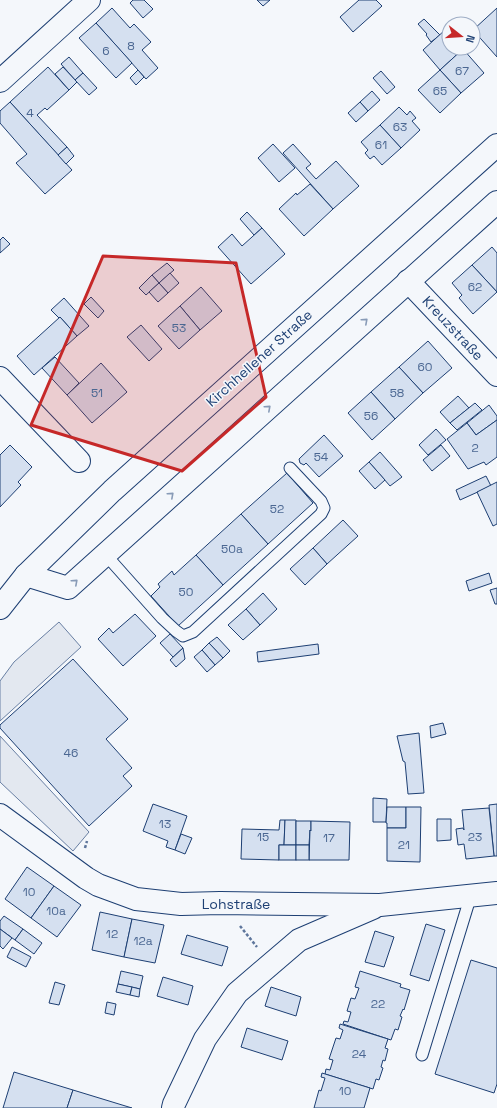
<svg xmlns="http://www.w3.org/2000/svg" width="497" height="1108" viewBox="0 0 497 1108" font-family="'Space Grotesk',sans-serif">
  <style>
    .parking { fill: #e3e8f0; stroke: #687fa3 }
    .building { fill: #d5e0f0; stroke: #1d3f73 }
    .lines { fill: none; stroke-linecap: round; stroke-linejoin: round }
    .lane-casing { stroke: #1d3f73; stroke-width: 13 }
    .street-casing { stroke: #1d3f73; stroke-width: 24 }
    .primary-casing { stroke: #1d3f73; stroke-width: 24 }
    .path { stroke: #5e769c; stroke-width: 2.5; stroke-dasharray: 3 2; stroke-linecap: butt }
    .lane { stroke: #f4f7fb; stroke-width: 11 }
    .street { stroke: #f4f7fb; stroke-width: 22 }
    .primary { stroke: #f4f7fb; stroke-width: 22 }
    .oneway { stroke: #889bb7 }
    .marked { fill: #c62828; fill-opacity: 0.2; stroke: #c62828; stroke-width: 3; stroke-linejoin: round }
    .labels { text-anchor: middle; dominant-baseline: central; stroke-width: 3; stroke-linejoin: round; paint-order: stroke }
    .number-label { font-size: 12px; fill: #4b6792 }
    .street-label { font-size: 14px; fill: #1d3f73; stroke: #f4f7fb }
  </style>
  <rect width="100%" height="100%" fill="#f4f7fb"/>
  <g class="parking">
    <path d="M59,622L81,647L0,721V681L14,662Z"/>
    <path d="M0,736L89,832L73,851L0,782Z"/>
  </g>
  <g class="building">
    <path d="M133,0H144L153,9L143,18L130,3Z"/>
    <path d="M257,0H270L263,6Z"/>
    <path d="M359,0H376L382,6L353,32L340,17Z"/>
    <path d="M112,8L130,28L134,24L151,42L142,50L158,68L146,79L96,23Z"/>
    <path d="M497,8V57L473,30Z"/>
    <path d="M424,19L440,35L431,42L426,35L427,34L418,24Z"/>
    <path d="M96,23L132,63L116,78L79,38Z"/>
    <path d="M445,30L449,34V48H462L463,49L440,70L423,50Z"/>
    <path d="M463,49L484,73L461,93L440,70Z"/>
    <path d="M69,57L83,73L75,80L61,64Z"/>
    <path d="M48,67L69,90L47,110L45,108L37,115L67,147L58,155L10,102Z"/>
    <path d="M63,67L77,82L69,90L55,74Z"/>
    <path d="M138,70L144,77L136,85L130,78Z"/>
    <path d="M440,70L461,93L440,113L418,90Z"/>
    <path d="M381,71L395,87L387,94L373,78Z"/>
    <path d="M83,73L97,88L89,95L75,80Z"/>
    <path d="M372,91L380,100L368,111L360,102Z"/>
    <path d="M10,102L72,170L45,194L16,163L27,154L0,123V111Z"/>
    <path d="M360,102L368,111L356,122L348,113Z"/>
    <path d="M399,107L407,115L410,111L416,118L412,121L420,130L401,148L380,125Z"/>
    <path d="M380,125L401,148L382,165L374,156L370,159L365,153L368,150L361,142Z"/>
    <path d="M273,144L295,168L279,182L258,158Z"/>
    <path d="M293,144L311,164L306,168L316,179L336,161L359,186L333,209L283,153Z"/>
    <path d="M67,147L74,156L66,164L58,155Z"/>
    <path d="M310,184L333,209L304,236L279,209L296,193L297,195Z"/>
    <path d="M247,212L262,228L254,235L240,219Z"/>
    <path d="M262,228L285,254L251,284L218,247L232,234L242,246Z"/>
    <path d="M3,237L10,244L0,253V240Z"/>
    <path d="M492,247L497,253V292L472,265Z"/>
    <path d="M167,263L174,270L159,283L152,275Z"/>
    <path d="M472,265L497,292L473,314L459,298L462,295L452,283Z"/>
    <path d="M170,273L179,283L168,293L159,283Z"/>
    <path d="M152,275L159,283L146,295L139,288Z"/>
    <path d="M159,283L168,293L158,302L149,292Z"/>
    <path d="M201,287L222,311L200,330L180,306Z"/>
    <path d="M91,297L104,311L98,318L84,304Z"/>
    <path d="M64,298L89,326L77,336L60,317L59,318L51,310Z"/>
    <path d="M180,306L200,330L179,349L158,326Z"/>
    <path d="M60,317L77,336L34,375L17,356Z"/>
    <path d="M141,325L162,349L149,361L127,337Z"/>
    <path d="M428,341L452,368L423,393L399,367Z"/>
    <path d="M55,357L79,383L67,395L42,368Z"/>
    <path d="M101,363L127,392L92,423L67,395Z"/>
    <path d="M399,367L423,393L395,419L371,392Z"/>
    <path d="M371,392L395,419L372,440L348,413Z"/>
    <path d="M458,396L469,408L450,423L440,412Z"/>
    <path d="M475,403L482,410L457,430L450,423Z"/>
    <path d="M489,405L497,416V420L476,435L467,423Z"/>
    <path d="M497,420V457L486,465L484,462L468,469L447,439L467,423L476,435Z"/>
    <path d="M436,429L446,440L428,455L419,445Z"/>
    <path d="M324,435L343,456L319,477L306,463L304,465L300,463L299,459Z"/>
    <path d="M10,445L32,467L18,482L21,485L0,507V455Z"/>
    <path d="M441,445L450,456L432,471L423,460Z"/>
    <path d="M380,452L402,477L390,486L369,462Z"/>
    <path d="M369,462L385,480L375,489L359,471Z"/>
    <path d="M287,473L313,503L268,544L241,514Z"/>
    <path d="M486,476L491,486L460,500L456,490Z"/>
    <path d="M497,482V524L493,526L477,492Z"/>
    <path d="M241,514L268,544L223,585L196,555Z"/>
    <path d="M343,520L358,536L327,564L313,548Z"/>
    <path d="M313,548L327,564L305,585L290,569Z"/>
    <path d="M196,555L223,585L178,626L151,596L160,587L158,584L172,571L174,575Z"/>
    <path d="M489,573L492,583L469,591L466,581Z"/>
    <path d="M497,588V604H495L490,590Z"/>
    <path d="M263,593L277,609L260,625L246,609Z"/>
    <path d="M246,609L260,625L243,640L228,625Z"/>
    <path d="M135,614L156,636L123,666L98,639L109,628L113,633Z"/>
    <path d="M170,634L183,648L173,657L160,643Z"/>
    <path d="M217,637L230,651L223,658L209,643Z"/>
    <path d="M209,643L223,658L215,665L202,650Z"/>
    <path d="M318,644L319,654L258,662L257,652Z"/>
    <path d="M183,648L185,659L176,667L170,660Z"/>
    <path d="M202,650L215,665L207,672L194,657Z"/>
    <path d="M73,659L128,719L106,739L132,768L123,776L132,786L89,826L0,728V725Z"/>
    <path d="M443,723L446,734L431,738L430,726Z"/>
    <path d="M419,733L424,793L408,794L405,762L403,761L397,736Z"/>
    <path d="M373,798L387,799L386,822H373Z"/>
    <path d="M153,804L187,816L175,850L166,847L168,841L143,831Z"/>
    <path d="M497,804V856H494L489,805Z"/>
    <path d="M387,807H406V828H387V823H386Z"/>
    <path d="M406,807H421L420,862L387,861V828H406Z"/>
    <path d="M489,808L494,856L466,859L464,844L458,845L456,829L463,828L464,830L462,810Z"/>
    <path d="M437,819H451V840L437,841Z"/>
    <path d="M280,820H285L284,845H279V860L241,859L242,829L279,830Z"/>
    <path d="M285,820H296V845H284Z"/>
    <path d="M296,821H311V831L310,830L309,845H296Z"/>
    <path d="M311,821L350,822L349,860H309L310,830L311,831Z"/>
    <path d="M181,834L192,838L185,854L175,850Z"/>
    <rect x="279" y="845" width="17" height="15"/>
    <rect x="296" y="845" width="13" height="15"/>
    <path d="M27,867L54,886L31,918L5,899Z"/>
    <path d="M54,886L81,905L57,937L31,918Z"/>
    <path d="M100,912L132,919L124,957L92,950Z"/>
    <path d="M4,916L23,929L15,940L0,929V921Z"/>
    <path d="M132,919L164,925L155,963L124,957Z"/>
    <path d="M426,924L445,930L429,981L410,975Z"/>
    <path d="M0,929L12,938L3,949L0,946Z"/>
    <path d="M23,929L42,943L34,954L15,940Z"/>
    <path d="M375,931L394,937L384,967L365,962Z"/>
    <path d="M187,935L228,947L222,966L181,954Z"/>
    <path d="M12,947L31,957L26,967L7,957Z"/>
    <path d="M471,960L497,968V1084L494,1093L435,1074Z"/>
    <path d="M121,971L143,976L140,989L118,984Z"/>
    <path d="M360,971L401,984L400,987L410,990L404,1010L403,1009L400,1016L402,1017L398,1030L395,1029L391,1040L343,1024L344,1021L348,1022L351,1012L347,1011L351,998L355,999L359,988L355,987Z"/>
    <path d="M163,977L193,986L188,1005L157,996Z"/>
    <path d="M55,982L65,985L59,1005L49,1003Z"/>
    <path d="M118,984L132,987L130,995L116,992Z"/>
    <path d="M132,987L140,989L139,997L130,995Z"/>
    <path d="M271,987L301,997L296,1016L265,1006Z"/>
    <path d="M107,1002L116,1004L114,1015L105,1013Z"/>
    <path d="M340,1024L388,1039L385,1048L388,1049L385,1061L383,1060L381,1067L383,1068L379,1080L376,1079L373,1089L325,1074L326,1069L330,1070L333,1060L329,1059L336,1038L340,1039L343,1030L339,1028Z"/>
    <path d="M247,1028L288,1041L282,1060L241,1047Z"/>
    <path d="M14,1072L73,1090L67,1108H3Z"/>
    <path d="M322,1073L370,1088L364,1108H314L319,1090L321,1091L325,1078L321,1077Z"/>
    <path d="M73,1090L132,1108H67Z"/>
  </g>
  <g class="lines">
    <defs>
      <g id="lane">
        <path d="M105,554L162,618L176,631L183,636L193,632L321,514L324,508L321,501L290,468"/>
        <path d="M422,1055L471,895"/>
      </g>
      <g id="street">
        <path d="M0,81L89,0"/>
        <path d="M408,281L497,375"/>
        <path d="M0,378L79,461"/>
        <path d="M26,575L68,588L497,202"/>
        <path d="M0,815L86,878L98,885L136,899L181,904L220,903L380,905L497,893"/>
        <path d="M173,1108L174,1104L205,1039L237,993L299,940L373,908"/>
      </g>
      <path id="primary" d="M0,608L26,575L112,491L497,145"/>
    </defs>
    <use href="#lane" class="lane-casing"/>
    <use href="#street" class="street-casing"/>
    <use href="#primary" class="primary-casing"/>
    <g class="path">
      <path d="M85,848L87,841"/>
      <path d="M240,926L257,947"/>
    </g>
    <use href="#lane" class="lane"/>
    <use href="#street" class="street"/>
    <use href="#primary" class="primary"/>
  </g>
  <defs><path id="oneway-chevron" d="M-2-3.5L2.5 0L-2 3.5" fill="none" stroke-width="1.6" stroke-linecap="round" stroke-linejoin="round"/></defs>
  <g class="oneway">
    <use href="#oneway-chevron" transform="translate(365 321) rotate(-42)"/>
    <use href="#oneway-chevron" transform="translate(268 408) rotate(-42)"/>
    <use href="#oneway-chevron" transform="translate(171 495) rotate(-42)"/>
    <use href="#oneway-chevron" transform="translate(75 582) rotate(-42)"/>
  </g>
  <path class="marked" d="M103,256L236,263L266,397L182,471L31,425Z"/>
  <g class="labels">
    <g class="number-label">
      <text x="131" y="46">8</text>
      <text x="106" y="51">6</text>
      <text x="462" y="71">67</text>
      <text x="440" y="91">65</text>
      <text x="30" y="113">4</text>
      <text x="400" y="127">63</text>
      <text x="381" y="145">61</text>
      <text x="475" y="287">62</text>
      <text x="179" y="328">53</text>
      <text x="425" y="367">60</text>
      <text x="97" y="393">51</text>
      <text x="397" y="393">58</text>
      <text x="371" y="416">56</text>
      <text x="475" y="448">2</text>
      <text x="321" y="457">54</text>
      <text x="277" y="509">52</text>
      <text x="232" y="549">50a</text>
      <text x="186" y="592">50</text>
      <text x="71" y="753">46</text>
      <text x="165" y="824">13</text>
      <text x="263" y="837">15</text>
      <text x="475" y="837">23</text>
      <text x="329" y="838">17</text>
      <text x="404" y="845">21</text>
      <text x="29" y="892">10</text>
      <text x="56" y="911">10a</text>
      <text x="112" y="934">12</text>
      <text x="143" y="941">12a</text>
      <text x="378" y="1004">22</text>
      <text x="359" y="1054">24</text>
      <text x="345" y="1091">10</text>
    </g>
    <g class="street-label">
      <text transform="translate(453 328) rotate(47)">Kreuzstraße</text>
      <text transform="translate(259 358) rotate(-42)">Kirchhellener Straße</text>
      <text x="236" y="904">Lohstraße</text>
    </g>
  </g>
  <g transform="translate(461 36) rotate(107)"><circle r="19" fill="#f4f7fb" stroke="#9eadc5"/>
  <path d="M0-3L7 15L0 10L-7 15Z" fill="#c62828"/>
  <text y="-6" font-size="11" font-weight="bold" text-anchor="middle" fill="#1d3f73">N</text>
  </g>
</svg>
